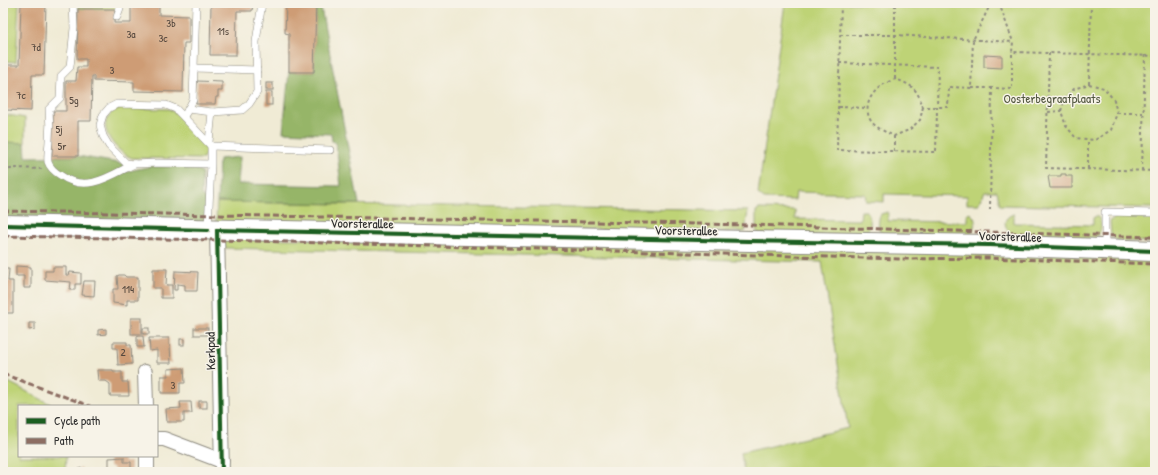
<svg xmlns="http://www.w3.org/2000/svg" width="1158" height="475" viewBox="0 0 1158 475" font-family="'Patrick Hand',sans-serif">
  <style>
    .green { fill: #bed376; stroke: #747f50 }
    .forest { fill: #96b567; stroke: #607049 }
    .building { fill: #ce9c74 }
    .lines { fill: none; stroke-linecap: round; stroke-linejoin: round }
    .lane-casing { stroke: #8e8b80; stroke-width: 8 }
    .street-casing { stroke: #8e8b80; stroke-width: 16 }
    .secondary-casing { stroke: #8e8b80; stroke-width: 22 }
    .path { stroke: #8e8b80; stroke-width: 2; stroke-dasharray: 3 3; stroke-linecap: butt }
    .lane { stroke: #fff; stroke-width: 7 }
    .street { stroke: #fff; stroke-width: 14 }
    .secondary { stroke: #fff; stroke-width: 20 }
    .quiet { stroke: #8d6e63; stroke-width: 3; stroke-dasharray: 6 3; stroke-linecap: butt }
    .cycleway-casing { stroke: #f7f3e8; stroke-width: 6 }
    .cycleway { stroke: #1b5e20; stroke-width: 4 }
    .labels { text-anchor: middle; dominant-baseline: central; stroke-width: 3; stroke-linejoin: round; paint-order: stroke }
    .number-label { font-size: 11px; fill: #54473d }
    .park-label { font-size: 13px; fill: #50553e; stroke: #f7f3e8 }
    .street-label { font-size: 13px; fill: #2b2b2b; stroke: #f7f3e8 }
  </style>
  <rect width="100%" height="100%" fill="#f7f3e8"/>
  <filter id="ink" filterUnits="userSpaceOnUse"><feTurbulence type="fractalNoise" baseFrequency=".025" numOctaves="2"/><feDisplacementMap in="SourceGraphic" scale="8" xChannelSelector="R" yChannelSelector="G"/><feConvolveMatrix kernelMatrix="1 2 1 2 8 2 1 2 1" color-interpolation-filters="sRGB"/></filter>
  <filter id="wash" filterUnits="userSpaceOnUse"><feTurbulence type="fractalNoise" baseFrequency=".012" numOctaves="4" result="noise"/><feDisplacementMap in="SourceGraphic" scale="16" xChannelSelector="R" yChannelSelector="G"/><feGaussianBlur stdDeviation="0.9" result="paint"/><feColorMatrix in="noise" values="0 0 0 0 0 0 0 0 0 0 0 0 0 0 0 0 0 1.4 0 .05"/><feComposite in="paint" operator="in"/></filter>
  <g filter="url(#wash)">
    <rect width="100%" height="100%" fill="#f0ebd5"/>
    <g class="green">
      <path d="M3,3H19L16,62L3,61Z"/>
      <rect x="78" y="3" width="40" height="6"/>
      <path d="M785,3H1155V208L1000,205L997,191H985L979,204H967V196L884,194V202L866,201L865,194L796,192L795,200L764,199L758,194Z"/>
      <path d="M121,108L169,109L177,114L203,142L206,151L203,159L132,158C112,150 90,118 121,108Z"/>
      <path d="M3,114L25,118V143L3,142Z"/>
      <path d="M217,202L694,210L748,211L745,232L216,223Z"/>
      <path d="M759,209L795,210V219L860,220L861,211H867C872,222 872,230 861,236L759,234L756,230V211Z"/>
      <path d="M888,212V221L967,222V214L970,213L976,219L972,233L967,236L883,234L880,232C878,226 878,219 881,214Z"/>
      <path d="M1014,214V223L1093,225V218L1096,216C1105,220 1101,235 1094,240L1016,239C1007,232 998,219 1014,214Z"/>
      <path d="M1117,216L1155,217V242L1118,241L1111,235L1110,221Z"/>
      <path d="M223,238L1155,251V472H744L741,453L848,428L822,262L224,248Z"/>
      <path d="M3,379L54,406H19V456H66L65,472H3Z"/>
    </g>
    <g class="forest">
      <path d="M316,3H320L359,204L217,202L219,159L240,157L238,184L341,186L336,143L332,141L331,134L283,132L289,72H314Z"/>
      <path d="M3,142L25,143L26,157L78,156L124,164V172L152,166L196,168L202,173L201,195L206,200L205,224L3,219Z"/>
    </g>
    <g id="blocks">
      <g class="building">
        <path d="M21,3H46L44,75H32L31,111L6,110L7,65H19Z"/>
        <path d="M131,3H159V15L189,16V43H184L183,92L134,91V82L94,81V76H92L91,121H78V156H52L53,111H66V81H76L77,67H86V59H77L78,9H115L114,23H131Z"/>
        <path d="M211,3H253L252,11H237L236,55H210Z"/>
        <path d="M286,3H316L314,72H289V34L285,33Z"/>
        <path d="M984,55L1002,56V68L984,67Z"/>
        <path d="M197,81L222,82V91H218V97H216L215,104H196Z"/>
        <rect x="266" y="83" width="7" height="7"/>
        <rect x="266" y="92" width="6" height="13"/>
        <path d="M1061,174H1066V176H1072V188H1050L1048,176H1061Z"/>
        <path d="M16,266L31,267V288H24V276H16Z"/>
        <path d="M53,267H66V275H69L70,272L81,273V284H75V290H70L71,282L45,280V271H53Z"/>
        <path d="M3,269H9L8,281H13V313H3Z"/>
        <path d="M153,269H167L166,285H172V298H161V288H153Z"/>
        <path d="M175,271L198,272L197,291H185V285L177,284V290H174Z"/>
        <path d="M119,275H124L126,277H138V300H127V305L113,303V289H118L117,276Z"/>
        <path d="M84,281H95L94,296L82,295Z"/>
        <rect x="131" y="318" width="11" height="16"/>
        <path d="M29,323H35V329L29,330Z"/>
        <rect x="143" y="328" width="6" height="6"/>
        <rect x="194" y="328" width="14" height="7"/>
        <path d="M106,329V334L98,335V330Z"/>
        <path d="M137,336H143L144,347H137Z"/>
        <path d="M149,338H169V345H170L171,363H157V350L150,351Z"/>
        <rect x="180" y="339" width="4" height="6"/>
        <path d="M113,342H127V345H131L132,364L118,365L117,348H113Z"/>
        <path d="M184,368L185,383H180V393H161V376H168V369Z"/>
        <path d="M97,370H113V372H122V382H128L129,396H110V384L106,381H98Z"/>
        <rect x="199" y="401" width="8" height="7"/>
        <path d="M180,402H191L192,413H184V422H167L166,409L181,408Z"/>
        <path d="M124,457V462H131V472H114L113,467H109V458Z"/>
        <path d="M80,468L82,469L84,472H78Z"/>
      </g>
    </g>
  </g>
  <g filter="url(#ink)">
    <use href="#blocks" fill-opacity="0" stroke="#8e8b80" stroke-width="1"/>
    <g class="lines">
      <defs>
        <g id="lane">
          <path d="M73,3L74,28L70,67L61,76L60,98L49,109C50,120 50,130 49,140C49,146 47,155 48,162C50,168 55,172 60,175C86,194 110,176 134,164"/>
          <path d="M117,17L120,9L119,3"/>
          <path d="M194,68L257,70"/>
          <path d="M188,109L212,112L242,110L249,104L257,92L256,42L262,3"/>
          <path d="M186,113L193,100L196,3"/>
          <path d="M209,142L212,112"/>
          <path d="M211,146L330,150"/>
          <path d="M208,228L211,164L158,163L134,164L126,163L109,146L103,136L100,125L103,115L109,108L117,104L166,105L176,109L211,146V164"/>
          <path d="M1105,247V212L1155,213"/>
        </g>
        <g id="street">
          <path d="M217,230L222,472"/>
          <path d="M145,372L146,406"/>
          <path d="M157,439H164L222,461"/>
          <path d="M147,456V472"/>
        </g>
        <path id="secondary" d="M3,225L749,241L990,245L1155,251"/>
      </defs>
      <use href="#lane" class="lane-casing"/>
      <use href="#street" class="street-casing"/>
      <use href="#secondary" class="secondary-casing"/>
      <g class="path">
        <path d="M991,3L973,40L971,88H992"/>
        <path d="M999,3L1013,42L1012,52L1155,56"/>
        <path d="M840,35H895L1013,42"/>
        <path d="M1049,53L1046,168L1155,171"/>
        <path d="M839,63L938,67L936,152L837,150L841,3"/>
        <path d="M895,79V3"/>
        <path d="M1089,84L1104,88L1114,100L1117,113L1111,130L1095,140L1076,138L1066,126L1061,111L1065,98L1074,89Z"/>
        <path d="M1089,84L1091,3"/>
        <path d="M838,107L867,108"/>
        <path d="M923,107L920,120L909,130L894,136C886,132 876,128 871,121C863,108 870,94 881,86C885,83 890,81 895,79C913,85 917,89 923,107H948L949,87L971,88"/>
        <path d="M1048,112L1061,111"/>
        <path d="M1117,113H1143"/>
        <path d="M894,151V136"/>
        <path d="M1088,169V139"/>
        <path d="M3,170L17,168L42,169"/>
        <path d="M1142,171L1145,55"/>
        <path d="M990,210L992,88L1012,89V52"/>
      </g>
      <use href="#lane" class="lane"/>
      <use href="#street" class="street"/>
      <use href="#secondary" class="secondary"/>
      <g class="quiet">
        <path d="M3,211L751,225L1155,237"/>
        <path d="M3,236L217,240L903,259L987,258L1155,264"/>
        <path d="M3,374L90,406"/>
      </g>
      <defs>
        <g id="cycleway">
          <path d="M3,225L208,230"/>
          <path d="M222,472L217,230L749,241L990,245L1155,251"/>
        </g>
      </defs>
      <use href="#cycleway" class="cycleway-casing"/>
      <use href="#cycleway" class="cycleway"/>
    </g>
  </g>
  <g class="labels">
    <g class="number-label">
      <text x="171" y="23">3b</text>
      <text x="223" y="31">11s</text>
      <text x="131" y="34">3a</text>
      <text x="163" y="38">3c</text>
      <text x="36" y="47">7d</text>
      <text x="112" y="70">3</text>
      <text x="21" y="95">7c</text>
      <text x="74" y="100">5g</text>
      <text x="59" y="129">5j</text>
      <text x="62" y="146">5r</text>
      <text x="128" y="289">114</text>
      <text x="123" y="352">2</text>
      <text x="173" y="385">3</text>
    </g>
    <g class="park-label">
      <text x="1052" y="98">Oosterbegraafplaats</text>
    </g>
    <g class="street-label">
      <text transform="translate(362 223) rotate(1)">Voorsterallee</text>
      <text transform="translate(686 230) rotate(1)">Voorsterallee</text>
      <text transform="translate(1010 236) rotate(2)">Voorsterallee</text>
      <text transform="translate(210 351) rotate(-91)">Kerkpad</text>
    </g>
  </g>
  <rect width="1158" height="475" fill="none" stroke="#f7f3e8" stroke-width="16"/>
  <rect x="18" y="405" width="140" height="52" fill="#f7f3e8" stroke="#a5a39c"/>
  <rect x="26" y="418" width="20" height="6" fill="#1b5e20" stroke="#a5a39c"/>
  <text x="54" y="425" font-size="12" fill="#2b2b2b">Cycle path</text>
  <rect x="26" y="438" width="20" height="6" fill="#8d6e63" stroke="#a5a39c"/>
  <text x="54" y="445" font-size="12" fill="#2b2b2b">Path</text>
</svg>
